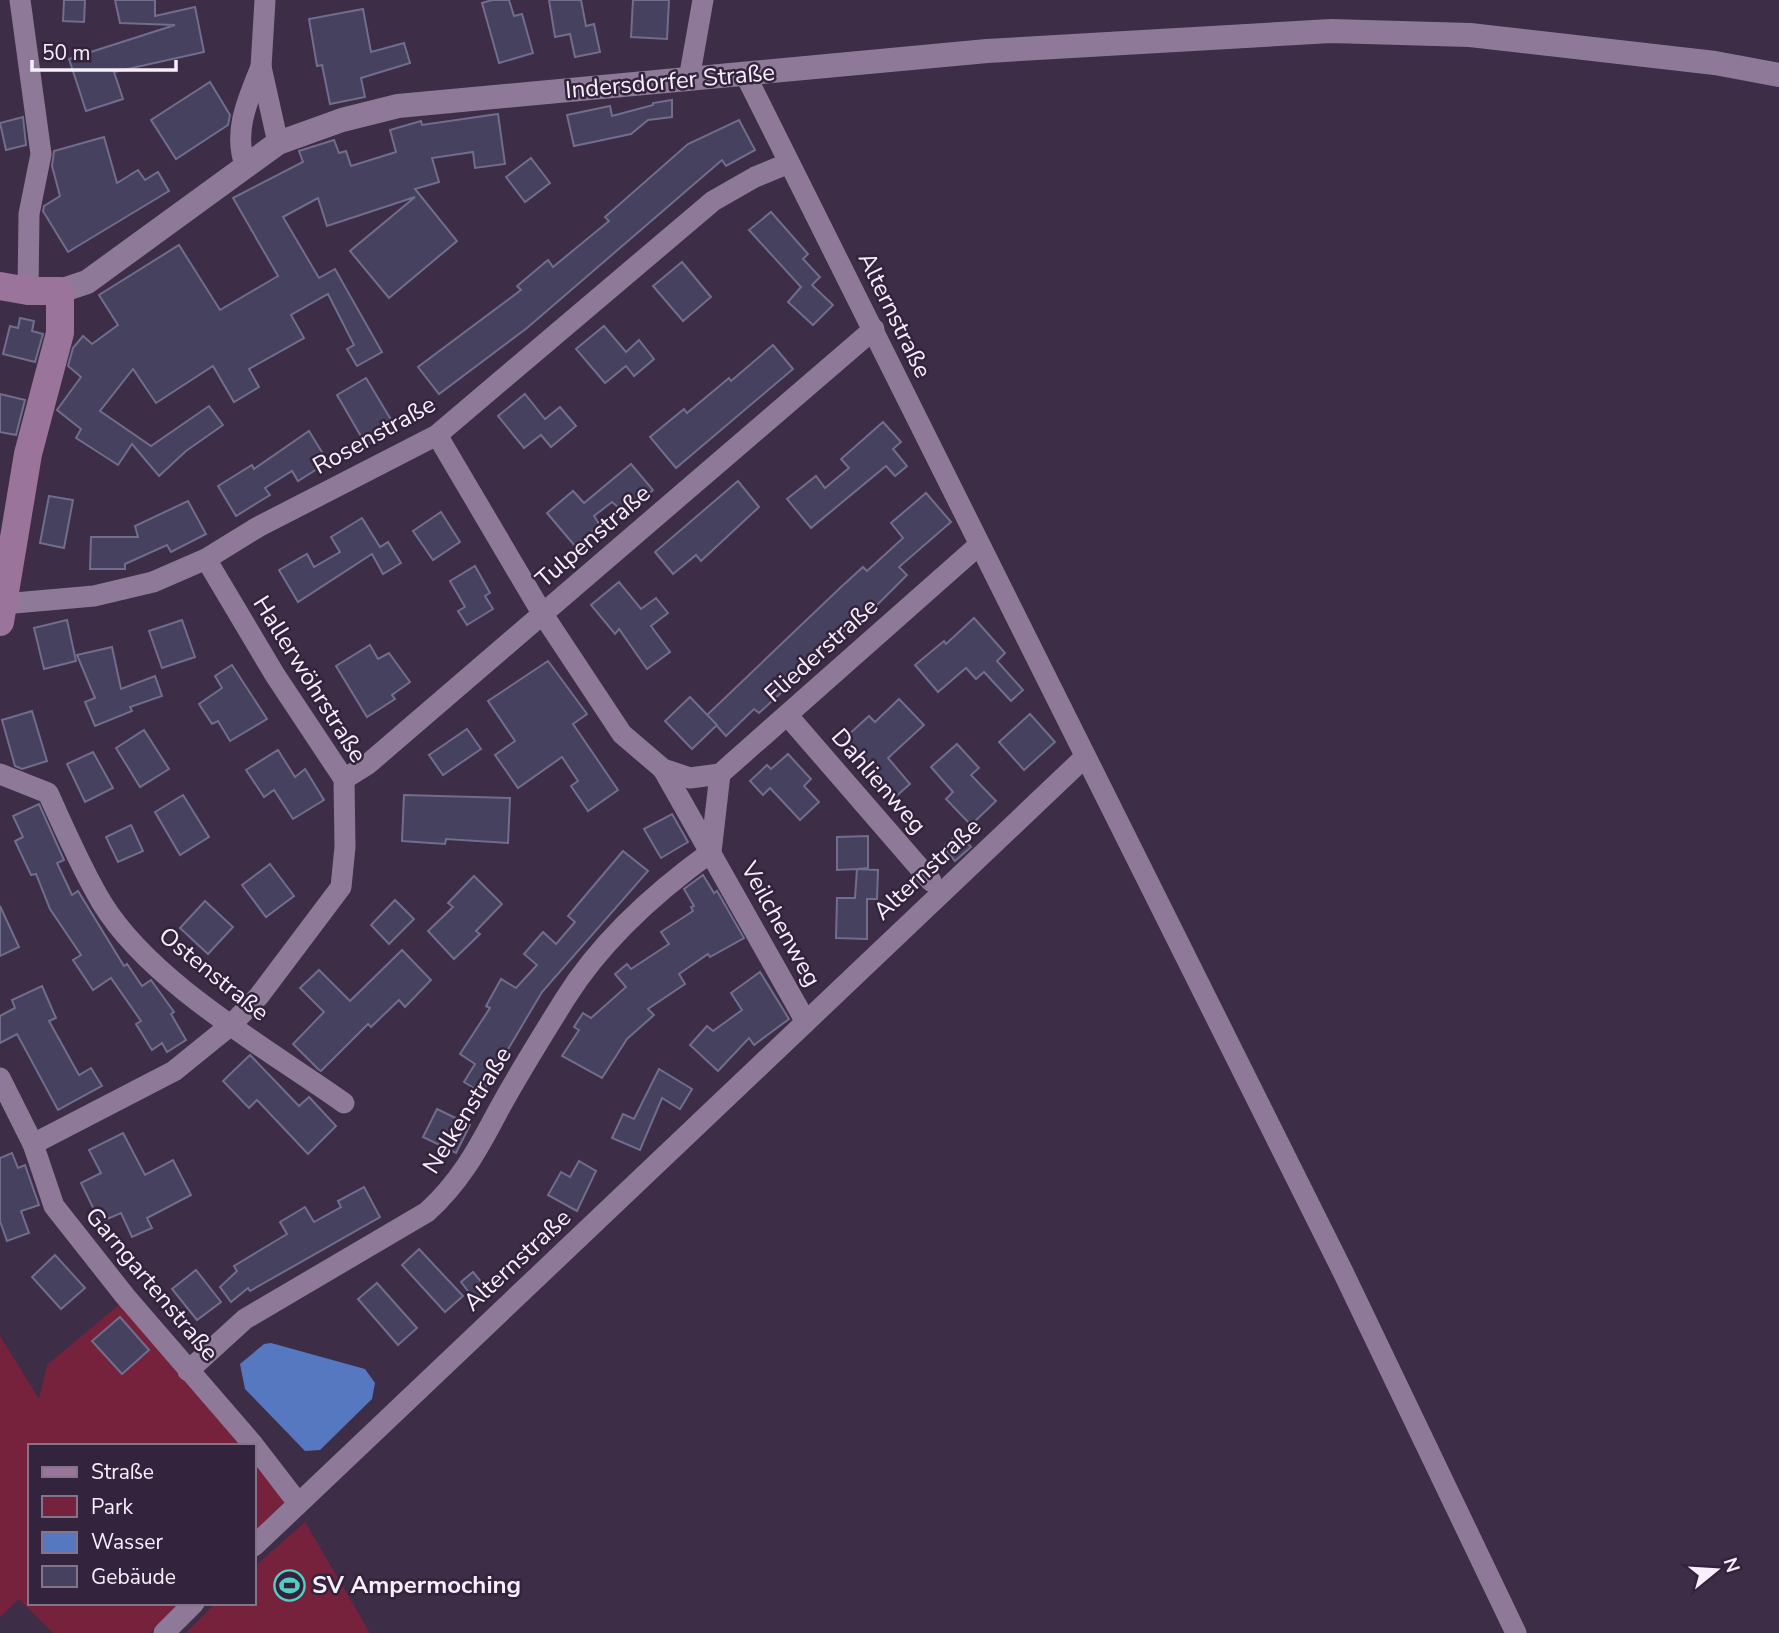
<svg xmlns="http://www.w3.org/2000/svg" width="1779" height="1633" viewBox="0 0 1779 1633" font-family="'Nunito Sans',sans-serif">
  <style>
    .green { fill: #76223d }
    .water { fill: #5678c1 }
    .building { fill: #45415f; stroke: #706d8d; stroke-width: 2 }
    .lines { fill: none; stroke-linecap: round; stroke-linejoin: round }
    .minor { stroke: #8e7a98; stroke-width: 21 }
    .tertiary { stroke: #8e7a98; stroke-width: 24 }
    .secondary { stroke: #9a749a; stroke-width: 28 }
    .labels { text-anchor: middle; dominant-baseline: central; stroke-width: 5; stroke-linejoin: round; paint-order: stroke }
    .street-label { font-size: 24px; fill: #f8effd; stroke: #34233c }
    .poi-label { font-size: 24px; font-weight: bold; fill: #f8effd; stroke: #34233c; text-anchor: start }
  </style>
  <rect width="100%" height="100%" fill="#3e2d46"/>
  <g class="green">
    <path d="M121,1303L249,1446H30V1603H181L150,1633H53L19,1599L0,1617V1336L39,1399L47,1365Z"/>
    <path d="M254,1452L286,1500L254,1533Z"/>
    <path d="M305,1522L370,1633H186L216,1603H254V1567Z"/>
  </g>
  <path class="water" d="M271,1343L365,1369L375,1383L372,1399L320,1450L305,1451L245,1389L240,1364L264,1344Z"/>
  <g class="building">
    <path d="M64,0H85L84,22L63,21Z"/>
    <path d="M115,0H155V16L195,7L204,52L114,72L123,99L86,111L69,59L175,25L120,23Z"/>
    <path d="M492,0H509L514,16L522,14L533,53L499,63L482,3Z"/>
    <path d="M549,0H581L586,26L594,24L600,52L575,57L570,34L555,37Z"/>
    <path d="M633,0H669L667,39L631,37Z"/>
    <path d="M363,9L371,52L404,43L410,63L361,78L365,97L330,104L322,65L317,66L309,19Z"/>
    <path d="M210,82L230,115L228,125L176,159L151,120Z"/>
    <path d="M672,100V117L648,120L631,134L574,146L567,115L610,106L612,116L653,105V103Z"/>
    <path d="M498,114L505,164L475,168L473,152L432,158L439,182L415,189L457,241L389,298L350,251L415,197L327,226L318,198L283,217L319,278L335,269L382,352L357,366L347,349L354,345L328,294L291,315L304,338L249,369L259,387L234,402L213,366L156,403L133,369L100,411L151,446L209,406L223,425L186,451L159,476L132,444L118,465L76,438L81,429L57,410L81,377L68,366L73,348L83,336L92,344L118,325L99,295L179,245L220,310L278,276L233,198L303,162L299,151L334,140L339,153L346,151L351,166L396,152L390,130L421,121L422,125Z"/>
    <path d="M23,117L26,145L6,150L0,123Z"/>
    <path d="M739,120L755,150L726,166L722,160L527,328L439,394L418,367L521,290L517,286L548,260L553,267L609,221L605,217L688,144Z"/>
    <path d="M104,137L117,183L138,170L145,180L158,172L169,191L68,252L43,211L44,206L60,196L52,166L54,151Z"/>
    <path d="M531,158L550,183L525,202L506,177Z"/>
    <path d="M771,212L808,254L803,259L820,277L812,285L833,305L813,325L788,302L801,287L749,230Z"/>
    <path d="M682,262L711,297L683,321L653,286Z"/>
    <path d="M20,318L34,321L32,331L43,334L35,362L3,354L10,326L18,328Z"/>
    <path d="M604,326L626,352L639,340L654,359L634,376L626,366L605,383L576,349Z"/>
    <path d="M773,345L793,369L676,468L650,437L684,409L687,413L729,378L731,381Z"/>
    <path d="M366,378L396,428L366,445L337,395Z"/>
    <path d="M0,394L25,400L16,435L0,432Z"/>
    <path d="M525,394L545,419L560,407L576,426L551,447L541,435L524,448L498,416Z"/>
    <path d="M883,422L901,442L893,449L907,466L895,476L886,466L811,528L787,499L816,476L825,488L849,468L841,459Z"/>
    <path d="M309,431L328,462L298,481L292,471L265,488L270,495L236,516L218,486L252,465L254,469Z"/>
    <path d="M631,464L653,490L625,513L612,502L594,516L600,525L575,546L547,513L573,491L584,503Z"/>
    <path d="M738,481L759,507L701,561L696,555L673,574L655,552Z"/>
    <path d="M926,493L951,522L899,567L907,575L866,616L868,618L850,635L845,630L810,659L778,688L782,692L759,713L754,709L726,736L707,715L840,588L863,567L867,571L903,538L891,523Z"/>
    <path d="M49,496L73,500L64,548L40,543Z"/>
    <path d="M188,501L206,534L171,552L167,545L125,564V569H90L91,537H138L135,526Z"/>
    <path d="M441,512L460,542L433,560L413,531Z"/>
    <path d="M362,518L380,547L388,542L401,563L383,574L372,554L298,602L279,570L307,554L314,567L340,552L331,537Z"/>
    <path d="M475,566L490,593L485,596L493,609L467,625L458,611L465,607L450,581Z"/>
    <path d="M619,582L641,609L656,598L668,613L651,626L670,652L647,669L619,629L615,634L591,605Z"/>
    <path d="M974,618L1005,653L997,661L1023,690L1011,701L984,672L976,679L966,668L938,692L915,665L944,641L946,644Z"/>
    <path d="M67,620L76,661L44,669L34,628Z"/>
    <path d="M182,620L195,657L162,668L149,631Z"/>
    <path d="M370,645L378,659L389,653L410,682L392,695L395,699L367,717L336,666Z"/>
    <path d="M112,647L121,689L155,676L162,696L130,707L132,711L95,726L85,702L95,698L77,655Z"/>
    <path d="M548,661L587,714L573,724L618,790L588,811L571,786L578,781L562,757L518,788L495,755L515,741L488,701Z"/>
    <path d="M232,665L267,719L230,741L218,721L212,724L199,704L222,688L215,676Z"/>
    <path d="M690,697L717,725L692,749L665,721Z"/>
    <path d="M899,699L924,725L888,758L910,784L893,799L872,775L876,771L846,737L869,716L875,722Z"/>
    <path d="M32,711L47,761L22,769L15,766L2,720Z"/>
    <path d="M1030,714L1055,742L1024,770L999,742Z"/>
    <path d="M467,729L481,749L443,775L429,755Z"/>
    <path d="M144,730L169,769L140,787L116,748Z"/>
    <path d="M957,744L979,768L971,775L996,801L971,825L946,799L953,792L931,767Z"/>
    <path d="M278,750L295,777L305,769L324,800L293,819L274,790L264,797L246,770Z"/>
    <path d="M93,752L113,788L85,802L67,764Z"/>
    <path d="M788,754L811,779L804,786L819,802L800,820L770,788L763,795L750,781L767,765L771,769Z"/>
    <path d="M183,795L209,837L180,855L155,812Z"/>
    <path d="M404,795L510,798L508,843L446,839L445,844L402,841Z"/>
    <path d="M39,804L64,860L57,863L72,895L78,891L124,966L127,964L142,986L151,980L174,1012L171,1014L186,1040L167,1052L162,1043L152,1050L136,1024L141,1021L111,978L93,990L73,960L81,955L50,909L36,874L31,875L15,841L23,837L13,816Z"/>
    <path d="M672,814L688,842L661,858L644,829Z"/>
    <path d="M131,825L143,851L118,862L106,837Z"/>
    <path d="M959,833L971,847L955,861L943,847Z"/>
    <path d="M868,836V868L857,869L878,870L877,899H867V939L836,938L837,898H855L857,869L837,870V837Z"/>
    <path d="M623,851L648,871L542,992L482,1093L464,1082L475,1064L460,1054L490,1008L486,1006L501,979L516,988L537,965L524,954L543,932L556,944L575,922L568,916Z"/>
    <path d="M270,864L294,896L266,917L242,885Z"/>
    <path d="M703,875L714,893L717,891L744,938L710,957L708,954L679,974L685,984L648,1009L654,1015L627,1039L602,1078L562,1056L579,1030L574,1027L583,1013L591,1018L626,987L615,974L627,964L631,969L669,944L661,932L693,911L691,907L694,906L684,889Z"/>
    <path d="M474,876L502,904L476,931L480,934L454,959L428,931L453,907L448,903Z"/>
    <path d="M395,900L414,919L389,944L371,925Z"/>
    <path d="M205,901L233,927L208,954L180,928Z"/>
    <path d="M0,906L19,947L0,956Z"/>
    <path d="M402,950L431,980L405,1007L399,1000L371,1027L368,1024L321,1071L318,1069L293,1044L324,1012L300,988L319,970L350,1001Z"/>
    <path d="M760,972L789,1019L754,1045L749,1038L718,1071L690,1045L707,1026L713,1031L742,1010L731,993Z"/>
    <path d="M42,986L56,1018L49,1021L79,1075L91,1068L102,1086L58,1110L17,1034L0,1043V1016L15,1008L12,1000Z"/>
    <path d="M250,1055L299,1106L309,1097L336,1126L308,1154L257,1100L249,1108L223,1081Z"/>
    <path d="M659,1069L692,1089L680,1109L662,1098L640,1150L612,1138L623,1114L634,1119Z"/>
    <path d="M437,1109L470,1125L456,1153L423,1137Z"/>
    <path d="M123,1133L145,1175L173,1160L191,1195L147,1218L152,1228L132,1237L121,1213L100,1222L81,1183L101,1173L89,1150Z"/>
    <path d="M12,1153L18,1168L25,1165L39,1205L21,1211L29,1233L7,1241L0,1221V1158Z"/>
    <path d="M579,1161L596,1171L577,1211L548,1195L561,1172L570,1177Z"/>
    <path d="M364,1187L380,1217L250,1291L248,1288L231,1302L220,1287L237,1271L234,1266L287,1234L280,1222L305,1207L314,1222L341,1207L338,1201Z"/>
    <path d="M419,1249L463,1296L445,1312L402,1265Z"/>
    <path d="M55,1255L85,1288L61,1309L32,1277Z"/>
    <path d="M196,1270L221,1302L197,1320L172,1289Z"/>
    <path d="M473,1272L487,1289L474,1299L461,1282Z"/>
    <path d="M377,1283L417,1328L398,1345L358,1299Z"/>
    <path d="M120,1317L149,1350L122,1374L92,1341Z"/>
  </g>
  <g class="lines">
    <g class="minor">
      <path d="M20,0L41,154L29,214L28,291"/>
      <path d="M265,0L261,67L278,143"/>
      <path d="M745,74L1344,1274L1516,1633"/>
      <path d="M689,79L703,0"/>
      <path d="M246,167C232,133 248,99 261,67"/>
      <path d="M437,435L542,613L622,734L663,769L690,778L720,774L979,545"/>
      <path d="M3,604L94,596L153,582L206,559L258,527L437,435L713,201L755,177L789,163"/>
      <path d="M788,716L931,881"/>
      <path d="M663,769L806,1022"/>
      <path d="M0,774L48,793C65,830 81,868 102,903C151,983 268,1049 344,1103"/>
      <path d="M344,779L368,764L874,329"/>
      <path d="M0,1078L33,1144L54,1206L125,1296L251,1442L298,1503"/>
      <path d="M33,1144L174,1071L232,1024L259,996L341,887L345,847L344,779L275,675L206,559"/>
      <path d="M188,1371L245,1319L427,1212C459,1183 477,1151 497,1113C518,1074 542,1036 565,999C601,941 657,891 711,852L720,774"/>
      <path d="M254,1546L1085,757"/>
      <path d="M164,1633L194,1603"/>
    </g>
    <path class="tertiary" d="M60,291L87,282L278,143L342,120L398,106L987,51L1331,31L1470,35L1715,63L1779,75"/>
    <path class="secondary" d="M0,286L28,291H60V333L28,454L0,622"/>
  </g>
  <defs>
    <symbol id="stadium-ring" viewBox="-11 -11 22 22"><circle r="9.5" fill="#34233c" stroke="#55cec4" stroke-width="1.5"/><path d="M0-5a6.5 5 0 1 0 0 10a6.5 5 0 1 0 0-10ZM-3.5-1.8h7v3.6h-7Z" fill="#55cec4"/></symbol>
  </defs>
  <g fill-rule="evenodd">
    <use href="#stadium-ring" x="272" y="1568" width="35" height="35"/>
  </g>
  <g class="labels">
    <g class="street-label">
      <text transform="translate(670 81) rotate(-5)">Indersdorfer Straße</text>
      <text transform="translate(895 315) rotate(64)">Alternstraße</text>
      <text transform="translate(374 435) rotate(-29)">Rosenstraße</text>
      <text transform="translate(593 536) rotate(-41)">Tulpenstraße</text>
      <text transform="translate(821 650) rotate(-42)">Fliederstraße</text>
      <text transform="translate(310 679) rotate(58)">Hallerwöhrstraße</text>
      <text transform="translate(879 781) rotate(49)">Dahlienweg</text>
      <text transform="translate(927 869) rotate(-43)">Alternstraße</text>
      <text transform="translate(781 924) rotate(61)">Veilchenweg</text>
      <text transform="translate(214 974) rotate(39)">Ostenstraße</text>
      <text transform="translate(467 1110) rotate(-58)">Nelkenstraße</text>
      <text transform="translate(517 1260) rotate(-43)">Alternstraße</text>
      <text transform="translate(152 1284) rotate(50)">Garngartenstraße</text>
    </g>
    <g class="poi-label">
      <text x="312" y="1585">SV Ampermoching</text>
    </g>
  </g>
  <rect x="28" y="1444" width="228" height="161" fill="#34233c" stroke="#827589" stroke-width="2"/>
  <rect x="42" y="1467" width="35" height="10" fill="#9a749a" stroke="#827589" stroke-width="2"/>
  <text x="91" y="1479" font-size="21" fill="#f8effd">Straße</text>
  <rect x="42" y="1496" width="35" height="21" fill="#76223d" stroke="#827589" stroke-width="2"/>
  <text x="91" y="1514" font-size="21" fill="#f8effd">Park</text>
  <rect x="42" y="1532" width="35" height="21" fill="#5678c1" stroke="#827589" stroke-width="2"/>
  <text x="91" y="1549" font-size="21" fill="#f8effd">Wasser</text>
  <rect x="42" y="1566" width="35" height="21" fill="#45415f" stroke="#827589" stroke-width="2"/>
  <text x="91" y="1584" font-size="21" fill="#f8effd">Gebäude</text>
  <g transform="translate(1716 1570) rotate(72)" stroke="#34233c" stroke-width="5" paint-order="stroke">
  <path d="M0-5L12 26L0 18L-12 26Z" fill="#f8effd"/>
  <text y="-10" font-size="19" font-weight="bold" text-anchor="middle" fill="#f8effd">N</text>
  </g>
  <path d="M32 60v10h144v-10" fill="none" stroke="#f8effd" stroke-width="3.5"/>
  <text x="42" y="60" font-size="21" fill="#f8effd" stroke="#34233c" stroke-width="5" paint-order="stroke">50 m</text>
</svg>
